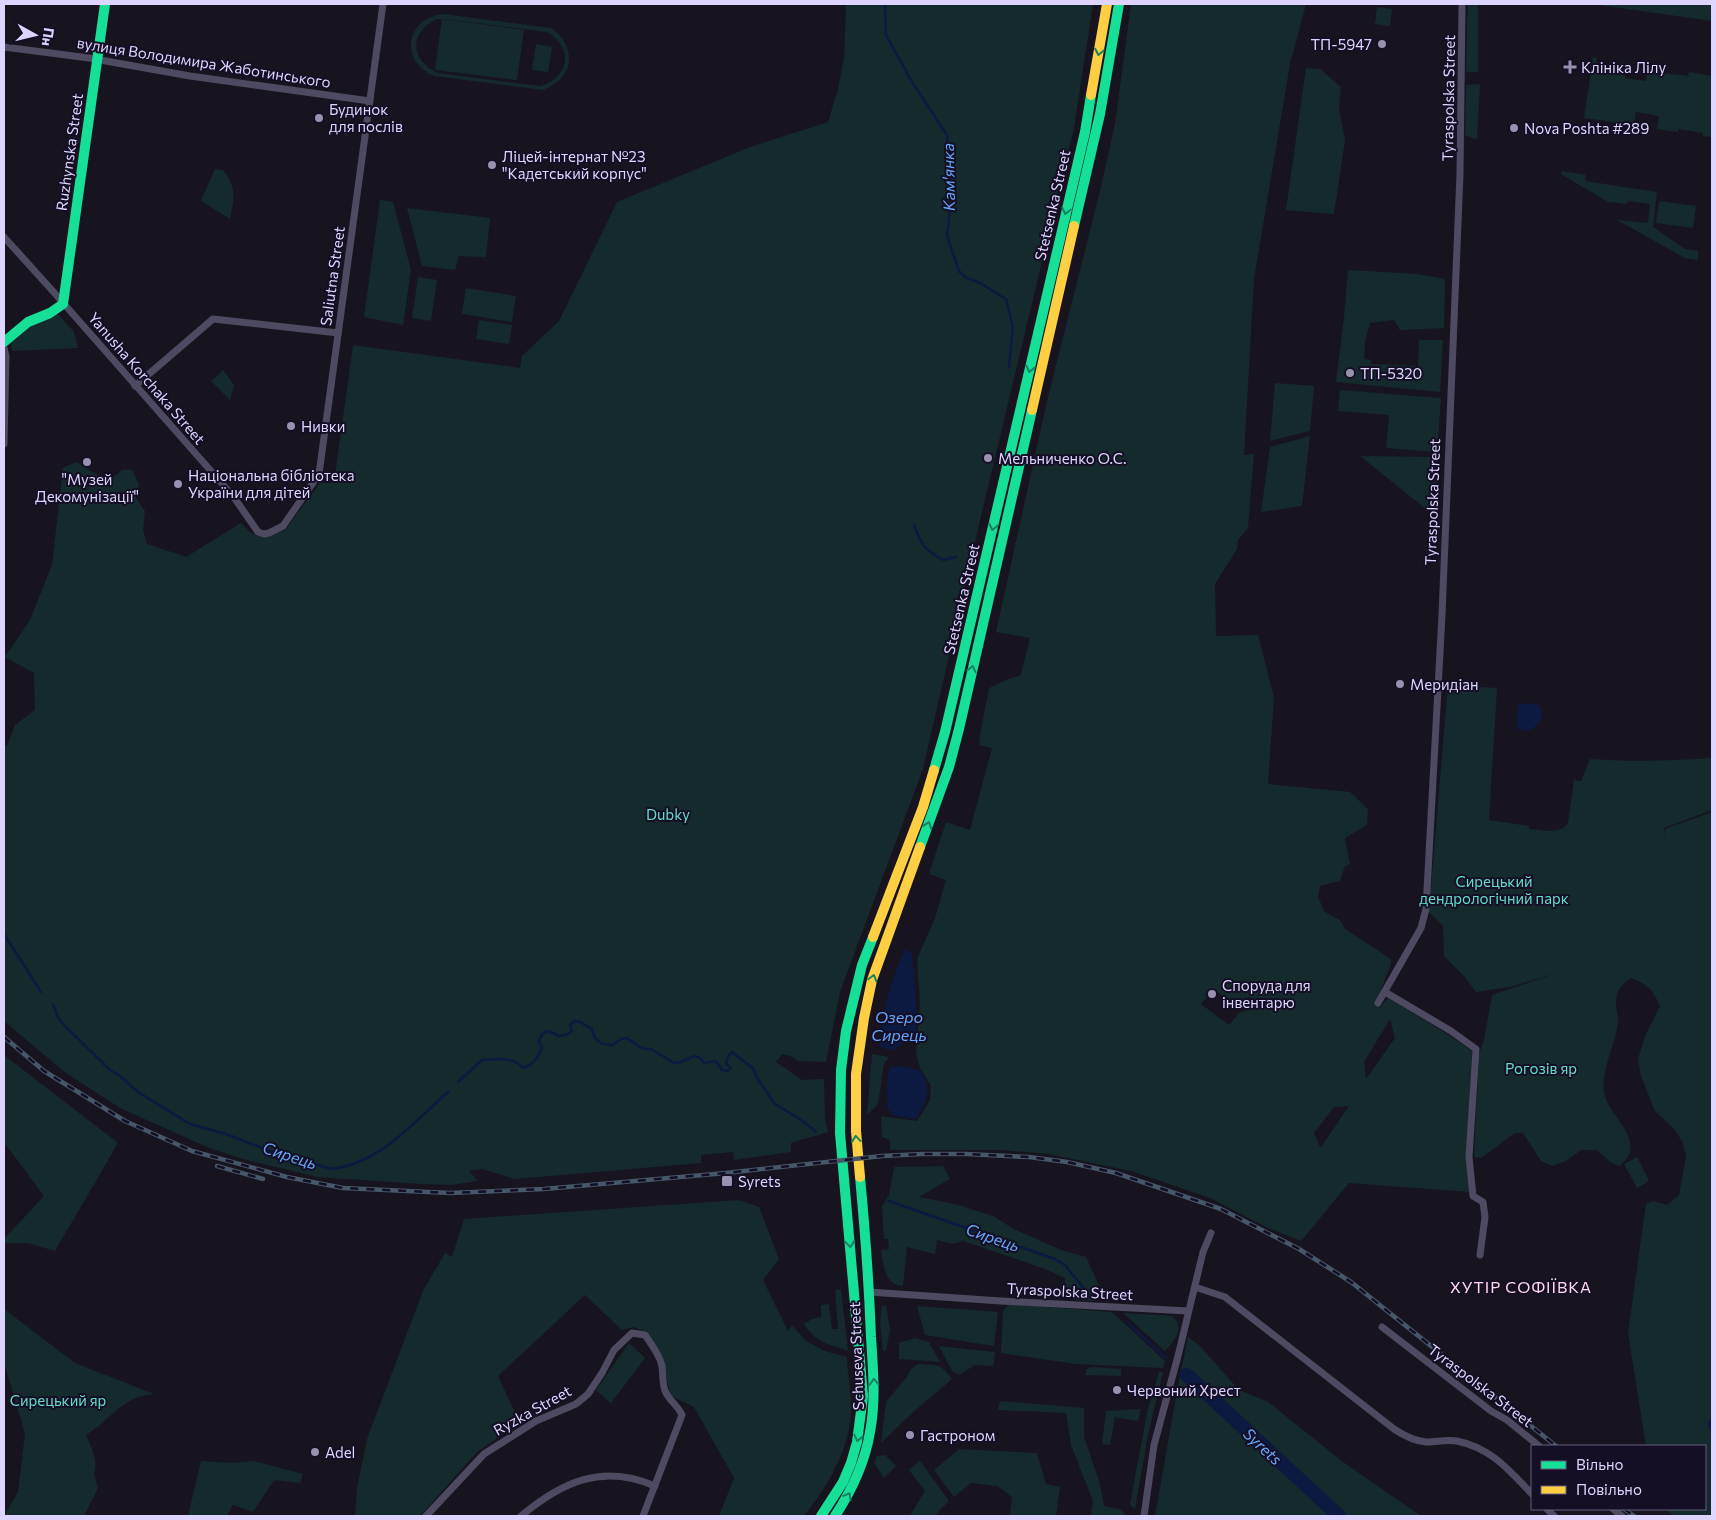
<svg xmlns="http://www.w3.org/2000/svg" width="1716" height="1520" viewBox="0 0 1716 1520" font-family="Commissioner,sans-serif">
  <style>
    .green { fill: #142a2d; fill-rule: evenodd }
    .water { fill: #0c1940 }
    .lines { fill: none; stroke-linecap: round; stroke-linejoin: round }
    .stream { stroke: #0c1940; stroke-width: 2.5 }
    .river { stroke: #0c1940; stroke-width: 14 }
    .street { stroke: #4d4a61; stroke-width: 7 }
    .fast { stroke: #16e098; stroke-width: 10 }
    .slow { stroke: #ffcf43; stroke-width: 10 }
    .rail-casing { stroke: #46576a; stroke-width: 4.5 }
    .rail { stroke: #150f25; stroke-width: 2.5; stroke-dasharray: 8; stroke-linecap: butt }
    .oneway { stroke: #168264 }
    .poi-dot { fill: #9891b0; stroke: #150f25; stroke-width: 2 }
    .labels { text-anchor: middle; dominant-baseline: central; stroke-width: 4; stroke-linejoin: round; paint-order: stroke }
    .poi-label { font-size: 15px; fill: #ddd5fe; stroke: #150f25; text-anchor: start }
    .street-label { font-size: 15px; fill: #ddd5fe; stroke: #150f25 }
    .park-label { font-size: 15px; fill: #62ddca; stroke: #150f25 }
    .water-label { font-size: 16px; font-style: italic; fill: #65a7fb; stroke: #150f25 }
    .neighbourhood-label { font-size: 16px; letter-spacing: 1px; fill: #fed7ec; stroke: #150f25 }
  </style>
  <rect width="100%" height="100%" fill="#171420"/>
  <g class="green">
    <path d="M846,4H1093L1074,128L981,516L923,769L840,992L826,1062L798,1061L790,1056L782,1054L776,1062L802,1080L824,1079L825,1119L828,1132L791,1143V1152L734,1160L733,1152L701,1155V1163L515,1179L482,1169L469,1171L478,1181L451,1185L422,1184L317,1177L243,1159L209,1148L120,1108L66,1073L4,1021V745L7,746L15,725L35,710L34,673L5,657L30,620L52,565L63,468L76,462L101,477L110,480L122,470H132L139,484L136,498L145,511L143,530L147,544L186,557L241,523L251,533L263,537L285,530L320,483H334L353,345L520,368L522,356L559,321L617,202L750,147L828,122L838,89L844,58Z"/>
    <path d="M1131,4H1306L1290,64L1254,279L1244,455L1254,454L1248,528L1238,540L1237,549L1215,584L1216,636L1258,635L1274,697L1268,784L1350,792L1368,809L1367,825L1345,838L1350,864L1345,866L1340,881L1320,886L1318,897L1325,912L1340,920L1345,929L1391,959V964L1375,1005L1380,1008L1388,998L1449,1035L1472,1051L1466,1159L1470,1192L1349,1183L1301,1241L1268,1228L1210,1198L1131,1171L1049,1154L1000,1150H890V1140L882,1137L881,1116L917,1121L930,1100L931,1086L920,1068L916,1054L920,1003L917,959L935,918L946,880L929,874L946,822L970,830L992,748L979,745L980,735L989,688L1006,680L1019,676L1021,674L1030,638L996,632L1048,397L1100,191L1115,124ZM1214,989L1230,1003L1249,997L1260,1006L1239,1013L1229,1025L1201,1004ZM1390,1019L1395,1038L1366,1079L1364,1062ZM1349,1106L1321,1147H1320L1314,1133L1334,1107Z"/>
    <path d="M1468,4H1478V72H1466Z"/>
    <path d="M1592,4H1712V21Z"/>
    <path d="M1377,7L1392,9L1390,26L1375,24Z"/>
    <path d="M443,14L551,28C578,47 574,79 543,90L434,76C399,61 405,19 443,14ZM437,19H442L435,70L517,80L524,30L442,19H446L547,32C574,47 570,78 540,86L439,73C410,62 408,32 437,19Z"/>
    <path d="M536,44L552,47L548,72L532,70Z"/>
    <path d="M1593,57L1597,58L1596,62L1620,66L1621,62L1627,63L1625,78L1646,81L1648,67L1664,70V73L1688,76L1689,72L1712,76V137L1703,136V133L1679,129L1678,132L1657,129L1659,116L1636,112L1634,125L1584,118Z"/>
    <path d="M1306,68L1320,69L1341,87L1339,109L1345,140L1334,214L1286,210Z"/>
    <path d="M1480,84L1477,138L1475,139L1465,135L1466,85Z"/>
    <path d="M215,169L223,170C237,188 234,198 230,219L201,201Z"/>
    <path d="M1562,171L1586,175L1585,181L1657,192L1653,227L1685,249L1698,251V260L1685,258L1617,220L1648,223L1650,204L1628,201L1627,204L1608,202L1561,174Z"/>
    <path d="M380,200L393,202L411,270L403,325L364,317Z"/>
    <path d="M1659,201L1696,206L1693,228L1656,223Z"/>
    <path d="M407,208L490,218L486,257L459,256L455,270L422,266Z"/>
    <path d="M1348,270L1418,274L1445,279L1444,328L1400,330L1394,320L1370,323L1365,341L1364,359L1371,360V364L1418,366L1419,340H1443L1440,392L1336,382L1344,317Z"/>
    <path d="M418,277L437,280L431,321L412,318Z"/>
    <path d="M466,288L516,296L512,322L462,314Z"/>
    <path d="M57,313L74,332L78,348L12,351L11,343L30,326Z"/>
    <path d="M479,320L512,325L509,344L476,339Z"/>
    <path d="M223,370L234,385L230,400L211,381Z"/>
    <path d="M1275,383L1314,386L1310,431L1270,441Z"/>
    <path d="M1340,390L1441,398L1437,452L1386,448L1389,415L1338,411Z"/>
    <path d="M1310,436L1302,506L1261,512L1270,447Z"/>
    <path d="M1360,456L1438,457L1436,517Z"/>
    <path d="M1448,685L1497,688L1489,820L1529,826V829C1541,830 1561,835 1568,823L1574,780L1581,781L1590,759C1631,762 1671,761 1712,758V810L1664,828L1666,843L1665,829L1712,812V1516H1675L1665,1509H1705V1446H1646L1628,1333L1646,1204L1653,1201L1667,1205L1679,1195L1686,1157L1683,1143L1675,1130L1655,1111L1641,1076L1638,1059L1646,1034L1660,1006C1653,990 1648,984 1631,978C1624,983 1617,989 1616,999C1615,1006 1618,1014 1618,1021C1616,1046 1601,1066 1604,1092C1606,1114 1651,1143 1619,1166L1610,1162L1597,1150H1581L1566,1161L1552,1166L1541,1161L1523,1133H1515L1481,1158L1474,1157L1479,1054L1484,1040L1492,995L1557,973L1510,987L1476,992L1464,976L1444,956L1443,926L1429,912Z"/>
    <path d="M872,1054L889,1057L884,1064L878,1104L867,1115Z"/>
    <path d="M4,1055L118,1143L55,1251L28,1243H4V1239L44,1196L4,1142Z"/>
    <path d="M1637,1157L1649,1181L1637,1188L1624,1164Z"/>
    <path d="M943,1166L950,1179L919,1197L955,1204L993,1216L1014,1229L1061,1250L1086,1257L1099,1285L1094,1301L1078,1300L1064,1295L1065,1278L1045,1269L963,1241L953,1244L937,1240L935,1254L907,1247L903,1286C886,1286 882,1263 881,1250L889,1249L888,1239H884L882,1206L889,1195L894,1167Z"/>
    <path d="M739,1200L759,1207L779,1259L763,1280L788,1331L792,1325L806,1341L825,1351L847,1357C847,1373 851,1388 851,1404C852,1446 829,1484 804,1516H719L734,1478L694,1407L670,1395L664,1364L645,1332L634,1327L622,1330L585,1295L498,1376L520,1423L477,1452L420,1516H355L357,1488L367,1439L423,1291L445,1253L452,1257L464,1219Z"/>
    <path d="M841,1289L848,1351C828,1344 816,1343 804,1324L812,1319L821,1317V1305L829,1304L832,1329H838L835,1290Z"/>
    <path d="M1009,1304L1112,1312L1165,1361L1163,1368L1076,1364L1001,1353L1003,1311Z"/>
    <path d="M882,1305L886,1306L890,1330L886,1350L883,1352L880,1322Z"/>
    <path d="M917,1306L998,1312L994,1346L925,1335Z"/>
    <path d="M4,1309L75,1363L154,1394C122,1396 110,1421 86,1435C90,1445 99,1462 94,1474L98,1488L84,1516H4L18,1492L25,1434L4,1362Z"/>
    <path d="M1123,1313L1172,1316C1186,1327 1174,1342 1165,1351Z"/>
    <path d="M1188,1337L1200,1346L1239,1390L1268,1402L1343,1462L1421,1516H1155L1177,1391Z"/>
    <path d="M915,1338L929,1342L940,1362L899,1359V1343Z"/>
    <path d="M629,1343L645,1358L611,1403L596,1390Z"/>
    <path d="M939,1346L995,1352L993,1366L975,1365L959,1375L952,1371Z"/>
    <path d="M918,1364C936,1365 941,1363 952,1379L911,1414L881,1443L886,1402L907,1377L911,1369Z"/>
    <path d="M1091,1367L1121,1369V1376L1085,1375L1087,1369Z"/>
    <path d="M1159,1372H1163L1148,1435L1135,1509L1130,1504L1147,1413Z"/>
    <path d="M1000,1401L1084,1408V1437L1100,1484L1104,1506L1120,1509L1127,1516H1091L1093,1501L1071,1445L1066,1413L998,1410Z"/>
    <path d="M1141,1409L1138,1421L1115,1417L1110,1445L1102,1444L1106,1411Z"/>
    <path d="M959,1449L1037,1453L1046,1484L1060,1487L1056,1516H1010L1012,1497L997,1486L971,1483L954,1497L934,1470Z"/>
    <path d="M885,1455L896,1466L884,1478L874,1463L877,1456Z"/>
    <path d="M201,1461L232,1463L254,1461L303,1474L300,1483L274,1480L253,1512L233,1505L227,1516H188Z"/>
    <path d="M920,1461L949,1501L934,1516H910L925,1491L909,1470Z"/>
  </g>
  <g class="water">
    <path d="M1519,703L1539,705L1543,716L1539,723L1531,730L1516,729Z"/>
    <path d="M905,949L912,953L916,1005V1032L910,1039L895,1049L890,1050L879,1046C883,1012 890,980 905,949Z"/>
    <path d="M904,1066L921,1071C932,1091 928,1100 916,1119L895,1116L887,1108C888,1096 885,1077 891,1067Z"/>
  </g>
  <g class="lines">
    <g class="stream">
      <path d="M885,4L886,35L912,82L947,135L951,198L947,236L959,271L965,277L980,283L1006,299L1013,327L1009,367"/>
      <path d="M914,525C922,546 924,549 943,560L956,557"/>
      <path d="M4,934L41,992"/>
      <path d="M53,1005L59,1019L66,1027L110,1070L119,1075"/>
      <path d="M121,1077L138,1092L190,1124L226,1134L267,1150L331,1169C380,1164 415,1121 449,1091"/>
      <path d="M458,1082L482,1060C496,1059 513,1056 523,1068C533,1066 538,1057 542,1048L539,1042L541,1036L546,1031L554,1033L558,1036L566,1035L572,1031L570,1025L575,1021L580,1022L592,1029C594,1041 601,1045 613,1045L621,1039L627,1038L640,1047L645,1049H651L674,1063L681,1062L694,1056L700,1058L704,1063L716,1061L722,1070L727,1071L731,1069L726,1063L728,1057L732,1052L753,1068L757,1078L775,1104L803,1121L816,1132"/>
      <path d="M889,1201L1055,1259L1065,1265L1085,1290"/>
      <path d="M1127,1322L1166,1358"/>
      <path d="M1712,1418L1709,1424L1712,1432"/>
    </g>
    <path class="river" d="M1187,1375L1339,1516"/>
    <g class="street">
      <path d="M4,47L89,58L190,76L370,101"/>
      <path d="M4,237L50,288L233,496L258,532L264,534L269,533L283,526L319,474L383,4"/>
      <path d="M4,348L6,356L4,444"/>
      <path d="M135,386L213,319L338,333"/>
      <path d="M1385,992L1451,1031L1476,1049L1469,1157L1473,1196L1483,1202L1485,1217L1480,1255"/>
      <path d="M1378,1003L1421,928L1426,909L1442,615L1460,174L1462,4"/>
      <path d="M1195,1287L1225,1297L1394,1429C1403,1435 1414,1441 1426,1442C1436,1442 1447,1439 1457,1441C1491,1448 1509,1470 1532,1494"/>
      <path d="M869,1292L1001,1301L1188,1311"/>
      <path d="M1382,1327L1491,1411L1507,1420L1539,1446"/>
      <path d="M1547,1509L1554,1516"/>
      <path d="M1613,1509L1622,1516"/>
      <path d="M426,1516L484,1454L536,1421L576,1404L588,1394L602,1373L614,1350L632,1333L645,1335C651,1344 660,1355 662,1366C663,1374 662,1386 666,1393C671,1402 678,1406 682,1415L643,1516"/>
      <path d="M521,1516C562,1482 602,1463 655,1486"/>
      <path d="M1144,1516L1154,1445L1178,1356L1203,1252L1211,1233"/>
    </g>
    <g class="fast">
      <path d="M1074,226L1100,114L1119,4"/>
      <path d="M4,342L28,322L50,313L63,304L105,4"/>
      <path d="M934,770L945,732L1085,132L1091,95"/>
      <path d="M920,847L949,767L959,729L1032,410"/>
      <path d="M821,1516L843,1482L851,1463L857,1442L863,1396L840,1133L841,1070L846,1031L862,965L873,937"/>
      <path d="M835,1516C852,1490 865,1463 870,1432C876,1401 873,1369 871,1337C869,1284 865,1230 860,1177"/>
    </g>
    <g class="slow">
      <path d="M1091,95L1107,4"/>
      <path d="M1032,410L1074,226"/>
      <path d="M873,937L923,807L934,770"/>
      <path d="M860,1177L856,1131V1074L864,1018L872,980L920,847"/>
    </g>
    <defs>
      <g id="rail">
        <path d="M4,1037L44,1071L125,1121L192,1151L287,1177L343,1188L450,1193L544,1189L726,1173L882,1156L922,1154H966L1029,1157L1067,1162L1116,1173L1221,1209L1299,1249L1351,1282L1556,1446"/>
        <path d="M217,1166L263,1179"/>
        <path d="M1624,1509L1634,1516"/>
      </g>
    </defs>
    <use href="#rail" class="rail-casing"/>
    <use href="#rail" class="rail"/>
  </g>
  <defs><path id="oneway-chevron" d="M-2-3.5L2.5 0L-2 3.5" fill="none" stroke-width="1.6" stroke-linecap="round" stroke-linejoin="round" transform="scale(1.25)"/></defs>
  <g class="oneway">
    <use href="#oneway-chevron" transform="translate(1099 52) rotate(101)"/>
    <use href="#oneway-chevron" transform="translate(1066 211) rotate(103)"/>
    <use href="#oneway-chevron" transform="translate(1030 369) rotate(103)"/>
    <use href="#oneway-chevron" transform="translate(993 527) rotate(103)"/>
    <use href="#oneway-chevron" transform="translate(972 669) rotate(-77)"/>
    <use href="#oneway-chevron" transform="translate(928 825) rotate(-70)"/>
    <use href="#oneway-chevron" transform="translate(873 978) rotate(-74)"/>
    <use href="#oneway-chevron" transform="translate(856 1139) rotate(-95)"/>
    <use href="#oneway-chevron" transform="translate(850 1244) rotate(85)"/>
    <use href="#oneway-chevron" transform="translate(874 1382) rotate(-92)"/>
    <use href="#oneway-chevron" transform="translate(858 1438) rotate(102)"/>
    <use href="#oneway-chevron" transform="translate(848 1496) rotate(-61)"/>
  </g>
  <g class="poi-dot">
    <circle cx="1382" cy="44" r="5"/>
    <path d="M1567.5 59.5h5v5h5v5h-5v5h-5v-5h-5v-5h5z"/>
    <circle cx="319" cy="118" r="5"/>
    <circle cx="1514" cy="128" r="5"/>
    <circle cx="492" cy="165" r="5"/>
    <circle cx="1350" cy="373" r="5"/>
    <circle cx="291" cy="426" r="5"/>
    <circle cx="988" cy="458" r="5"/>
    <circle cx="87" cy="462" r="5"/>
    <circle cx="178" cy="484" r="5"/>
    <circle cx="1400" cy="684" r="5"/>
    <circle cx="1212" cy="994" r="5"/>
    <rect x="721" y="1175" width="12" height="12" rx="2.5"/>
    <circle cx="1117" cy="1390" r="5"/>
    <circle cx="910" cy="1435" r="5"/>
    <circle cx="315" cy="1452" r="5"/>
  </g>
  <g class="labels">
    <g class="poi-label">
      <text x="1372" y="44" text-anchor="end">ТП-5947</text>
      <text x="1581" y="67">Клініка Лілу</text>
      <text x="329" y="109">Будинок<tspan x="329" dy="17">для послів</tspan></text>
      <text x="1524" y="128">Nova Poshta #289</text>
      <text x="502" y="156">Ліцей-інтернат №23<tspan x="502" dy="17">"Кадетський корпус"</tspan></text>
      <text x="1360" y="373">ТП-5320</text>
      <text x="301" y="426">Нивки</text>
      <text x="998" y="458">Мельниченко О.С.</text>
      <text x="188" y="475">Національна бібліотека<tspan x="188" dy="17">України для дітей</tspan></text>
      <text x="87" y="479" text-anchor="middle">"Музей<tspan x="87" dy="17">Декомунізації"</tspan></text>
      <text x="1410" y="684">Меридіан</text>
      <text x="1222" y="985">Споруда для<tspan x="1222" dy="17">інвентарю</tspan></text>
      <text x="738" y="1181">Syrets</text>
      <text x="1127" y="1390">Червоний Хрест</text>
      <text x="920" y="1435">Гастроном</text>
      <text x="325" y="1452">Adel</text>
    </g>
    <g class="street-label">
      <text transform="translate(204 62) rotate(9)">вулиця Володимира Жаботинського</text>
      <text transform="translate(1448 98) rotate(-89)">Tyraspolska Street</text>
      <text transform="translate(69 152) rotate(-82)">Ruzhynska Street</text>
      <text transform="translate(1052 205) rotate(-77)">Stetsenka Street</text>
      <text transform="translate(332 276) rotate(-82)">Saliutna Street</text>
      <text transform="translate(147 378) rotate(49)">Yanusha Korchaka Street</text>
      <text transform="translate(1432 502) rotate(-88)">Tyraspolska Street</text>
      <text transform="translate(961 599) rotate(-77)">Stetsenka Street</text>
      <text transform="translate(1070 1291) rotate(3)">Tyraspolska Street</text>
      <text transform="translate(856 1356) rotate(-92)">Schuseva Street</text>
      <text transform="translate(1481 1385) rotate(37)">Tyraspolska Street</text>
      <text transform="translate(532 1410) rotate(-29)">Ryzka Street</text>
    </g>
    <g class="park-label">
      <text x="668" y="814">Dubky</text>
      <text x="1494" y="881">Сирецький<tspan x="1494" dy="17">дендрологічний парк</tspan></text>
      <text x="1541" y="1068">Рогозів яр</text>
      <text x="58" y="1400">Сирецький яр</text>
    </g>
    <g class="water-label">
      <text transform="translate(948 177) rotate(-91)">Кам'янка</text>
      <text x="899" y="1016">Озеро<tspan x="899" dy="18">Сирець</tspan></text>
      <text transform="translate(290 1155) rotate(18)">Сирець</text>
      <text transform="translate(993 1237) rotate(19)">Сирець</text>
      <text transform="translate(1263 1446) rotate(43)">Syrets</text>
    </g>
    <g class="neighbourhood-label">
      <text x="1521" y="1286">ХУТІР СОФІЇВКА</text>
    </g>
  </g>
  <rect width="1716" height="1520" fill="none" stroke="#ddd5fe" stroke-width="10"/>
  <rect x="1531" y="1445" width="175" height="65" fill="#150f25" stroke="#655e7c"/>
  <rect x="1541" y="1461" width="25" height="8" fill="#16e098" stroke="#655e7c"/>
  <text x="1576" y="1470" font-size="15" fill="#ddd5fe">Вільно</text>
  <rect x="1541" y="1486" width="25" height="8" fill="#ffcf43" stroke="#655e7c"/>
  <text x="1576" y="1495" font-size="15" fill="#ddd5fe">Повільно</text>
  <g transform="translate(35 35) rotate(98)" stroke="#150f25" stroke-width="4" paint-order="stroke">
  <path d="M0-4L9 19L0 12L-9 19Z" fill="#ddd5fe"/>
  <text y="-8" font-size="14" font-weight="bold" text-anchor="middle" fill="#ddd5fe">Пн</text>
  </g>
</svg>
